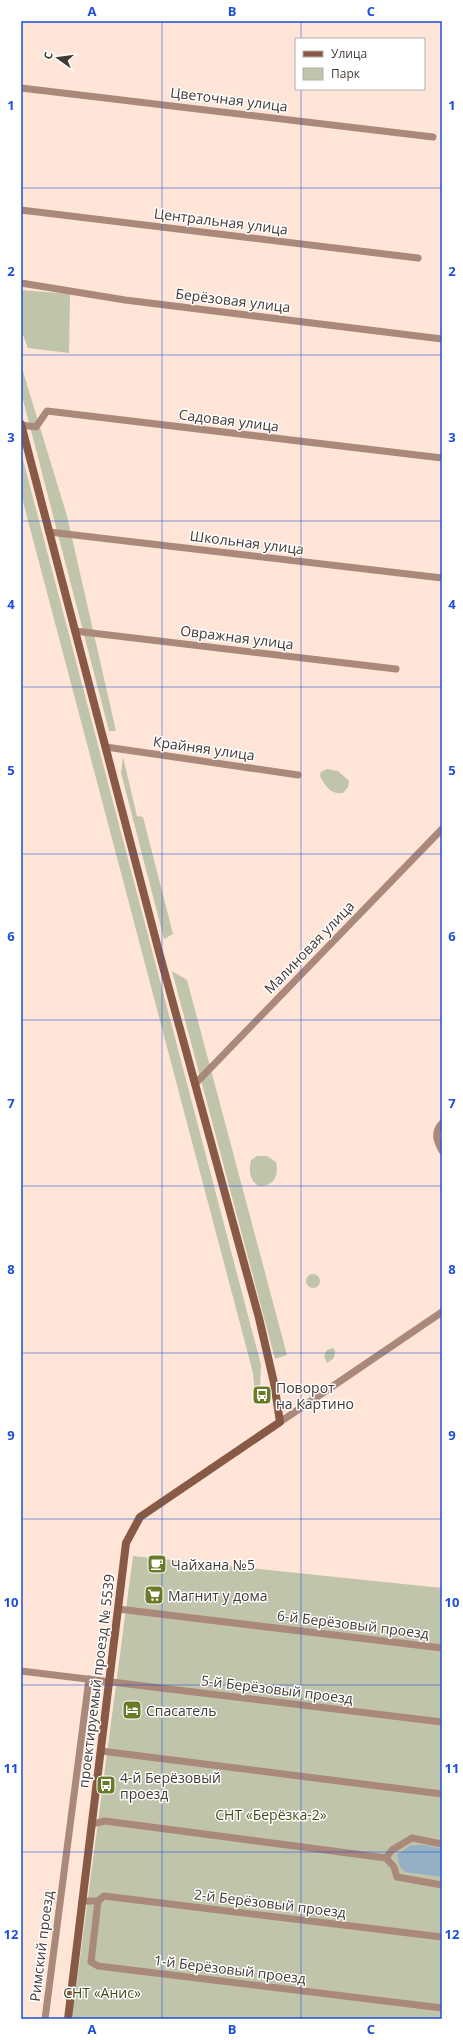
<svg xmlns="http://www.w3.org/2000/svg" width="463" height="2040" viewBox="0 0 463 2040" font-family="'Open Sans',sans-serif">
  <style>
    .green { fill: #bfc4ab }
    .water { fill: #95b0c4 }
    .lines { fill: none; stroke-linecap: round; stroke-linejoin: round }
    .street { stroke: #aa897a; stroke-width: 7 }
    .secondary { stroke: #885a45; stroke-width: 8 }
    .grid { fill: none; stroke: #1d4ed8; stroke-width: 1; stroke-opacity: 0.55 }
    .labels { text-anchor: middle; dominant-baseline: central; stroke-width: 3; stroke-linejoin: round; paint-order: stroke }
    .street-label { font-size: 14px; fill: #423934; stroke: #fff }
    .poi-label { font-size: 14px; fill: #423934; stroke: #fff; text-anchor: start }
    .park-label { font-size: 14px; fill: #464d1b; stroke: #fff }
    .neatline { fill: none; stroke: #1d4ed8; stroke-width: 1.5 }
    .grid-label { font-size: 13px; text-anchor: middle; font-weight: bold; fill: #1d4ed8 }
  </style>
  <rect width="100%" height="100%" fill="#fee5d8"/>
  <g class="green">
    <path d="M21,290L70,294L69,353L28,348L21,330Z"/>
    <path d="M21,365L67,516L116,731H109L21,392Z"/>
    <path d="M21,452L261,1365L260,1391L255,1394L253,1373L21,494Z"/>
    <path d="M123,757L137,816L143,817L173,934L164,939L121,773Z"/>
    <path d="M327,769L338,771L349,781L348,787L343,793C331,795 325,786 320,776L321,772Z"/>
    <path d="M172,971L187,980L287,1355L275,1359Z"/>
    <path d="M257,1156H267L276,1162C279,1176 274,1187 258,1186C249,1178 249,1172 251,1160Z"/>
    <circle cx="313" cy="1281" r="7"/>
    <path d="M333,1348L335,1351L334,1358L327,1363L324,1356L327,1350Z"/>
    <path d="M133,1556L442,1588V2019H72Z"/>
  </g>
  <path class="water" d="M411,1845H425L442,1849V1877L405,1872L400,1867L397,1855Z"/>
  <g class="lines">
    <g class="street">
      <path d="M21,88L433,137"/>
      <path d="M21,210L418,258"/>
      <path d="M21,283L125,300L442,339"/>
      <path d="M21,425L36,427L47,411L442,458"/>
      <path d="M49,532L442,578"/>
      <path d="M75,631L396,669"/>
      <path d="M106,747L298,775"/>
      <path d="M195,1084L442,829"/>
      <path d="M442,1123C433,1133 437,1141 442,1151"/>
      <path d="M280,1422L442,1312"/>
      <path d="M118,1609L442,1648"/>
      <path d="M21,1671L442,1722"/>
      <path d="M101,1751L442,1794"/>
      <path d="M92,1824L105,1821L386,1858L394,1867L397,1877L442,1885"/>
      <path d="M386,1858L392,1850L412,1838L442,1844"/>
      <path d="M82,1901H98L91,1962L98,1966L442,2008"/>
      <path d="M98,1901L104,1896L442,1937"/>
      <path d="M45,2019L89,1679"/>
    </g>
    <path class="secondary" d="M21,424L159,952L259,1318L274,1383L280,1422L140,1517L126,1543L68,2019"/>
  </g>
  <path class="grid" d="M162,21V2019M301,21V39M301,89V2019M21,188H442M21,355H442M21,521H442M21,687H442M21,854H442M21,1020H442M21,1186H442M21,1353H442M21,1519H442M21,1685H442M21,1852H442"/>
  <defs>
    <symbol id="bus-square" viewBox="-11 -11 22 22"><rect x="-9" y="-9" width="18" height="18" rx="4" fill="#697a28" stroke="#fff"/><path d="M-5-6H5V4H4V6H2V4H-2V6H-4V4H-5ZM-3.5-4V0h7V-4ZM-3.5 1.2v1.5H-2V1.2ZM2 1.2v1.5H3.5V1.2Z" fill="#fff"/></symbol>
    <symbol id="cafe-square" viewBox="-11 -11 22 22"><rect x="-9" y="-9" width="18" height="18" rx="4" fill="#697a28" stroke="#fff"/><path d="M-5.5-4.5H6V0H3Q3 3.5 0 3.5H-2.5Q-5.5 3.5-5.5 0ZM3-3.2v2h1.7v-2ZM-6 4.5H4V6H-6Z" fill="#fff"/></symbol>
    <symbol id="supermarket-square" viewBox="-11 -11 22 22"><rect x="-9" y="-9" width="18" height="18" rx="4" fill="#697a28" stroke="#fff"/><path d="M-6-5.5h2.5l.6 2H6L4.5 2H-2.5L-4.4-4H-6ZM-1.5 3.2a1.3 1.3 0 1 0 .1 0ZM3 3.2a1.3 1.3 0 1 0 .1 0Z" fill="#fff"/></symbol>
    <symbol id="hotel-square" viewBox="-11 -11 22 22"><rect x="-9" y="-9" width="18" height="18" rx="4" fill="#697a28" stroke="#fff"/><path d="M-6-4.5h1.5V1H6V5H4.5V3h-9V5H-6ZM-4 0a1.8 1.8 0 1 1 3.6 0ZM.5 0V-2.5h3Q6-2.5 6 0Z" fill="#fff"/></symbol>
  </defs>
  <g fill-rule="evenodd">
    <use href="#bus-square" x="251" y="1384" width="22" height="22"/>
    <use href="#cafe-square" x="146" y="1553" width="22" height="22"/>
    <use href="#supermarket-square" x="143" y="1584" width="22" height="22"/>
    <use href="#hotel-square" x="121" y="1699" width="22" height="22"/>
    <use href="#bus-square" x="95" y="1774" width="22" height="22"/>
  </g>
  <g class="labels">
    <g class="street-label">
      <text transform="translate(229 99) rotate(7)">Цветочная улица</text>
      <text transform="translate(221 221) rotate(7)">Центральная улица</text>
      <text transform="translate(233 300) rotate(7)">Берёзовая улица</text>
      <text transform="translate(229 420) rotate(7)">Садовая улица</text>
      <text transform="translate(247 542) rotate(7)">Школьная улица</text>
      <text transform="translate(237 637) rotate(7)">Овражная улица</text>
      <text transform="translate(204 748) rotate(8)">Крайняя улица</text>
      <text transform="translate(309 947) rotate(-46)">Малиновая улица</text>
      <text transform="translate(353 1624) rotate(7)">6-й Берёзовый проезд</text>
      <text transform="translate(96 1681) rotate(-83)">проектируемый проезд № 5539</text>
      <text transform="translate(277 1689) rotate(7)">5-й Берёзовый проезд</text>
      <text transform="translate(270 1903) rotate(7)">2-й Берёзовый проезд</text>
      <text transform="translate(41 1946) rotate(-83)">Римский проезд</text>
      <text transform="translate(230 1969) rotate(7)">1-й Берёзовый проезд</text>
    </g>
    <g class="poi-label">
      <text x="276" y="1387">Поворот<tspan x="276" dy="16">на Картино</tspan></text>
      <text x="171" y="1564">Чайхана №5</text>
      <text x="168" y="1595">Магнит у дома</text>
      <text x="146" y="1710">Спасатель</text>
      <text x="120" y="1777">4-й Берёзовый<tspan x="120" dy="16">проезд</tspan></text>
    </g>
    <g class="park-label">
      <text x="271" y="1814">СНТ «Берёзка-2»</text>
      <text x="102" y="1992">СНТ «Анис»</text>
    </g>
  </g>
  <rect width="463" height="2040" fill="none" stroke="#ffffff" stroke-width="44"/>
  <rect x="295" y="38" width="130" height="52" fill="#ffffff" stroke="#b3b0ae"/>
  <rect x="303" y="51" width="20" height="6" fill="#885a45" stroke="#b3b0ae"/>
  <text x="331" y="58" font-size="12" fill="#423934">Улица</text>
  <rect x="303" y="68" width="20" height="12" fill="#bfc4ab" stroke="#b3b0ae"/>
  <text x="331" y="78" font-size="12" fill="#423934">Парк</text>
  <g transform="translate(58 58) rotate(284)" stroke="#ffffff" stroke-width="3" paint-order="stroke">
  <path d="M0-3L7 15L0 10L-7 15Z" fill="#423934"/>
  <text y="-6" font-size="11" font-weight="bold" text-anchor="middle" fill="#423934">С</text>
  </g>
  <rect x="22" y="22" width="419" height="1996" class="neatline"/>
  <g class="grid-label">
    <text x="92" y="16">A</text>
    <text x="232" y="16">B</text>
    <text x="371" y="16">C</text>
    <text x="11" y="110">1</text>
    <text x="452" y="110">1</text>
    <text x="11" y="276">2</text>
    <text x="452" y="276">2</text>
    <text x="11" y="442">3</text>
    <text x="452" y="442">3</text>
    <text x="11" y="609">4</text>
    <text x="452" y="609">4</text>
    <text x="11" y="775">5</text>
    <text x="452" y="775">5</text>
    <text x="11" y="941">6</text>
    <text x="452" y="941">6</text>
    <text x="11" y="1108">7</text>
    <text x="452" y="1108">7</text>
    <text x="11" y="1274">8</text>
    <text x="452" y="1274">8</text>
    <text x="11" y="1440">9</text>
    <text x="452" y="1440">9</text>
    <text x="11" y="1607">10</text>
    <text x="452" y="1607">10</text>
    <text x="11" y="1773">11</text>
    <text x="452" y="1773">11</text>
    <text x="11" y="1939">12</text>
    <text x="452" y="1939">12</text>
    <text x="92" y="2034">A</text>
    <text x="232" y="2034">B</text>
    <text x="371" y="2034">C</text>
  </g>
</svg>
